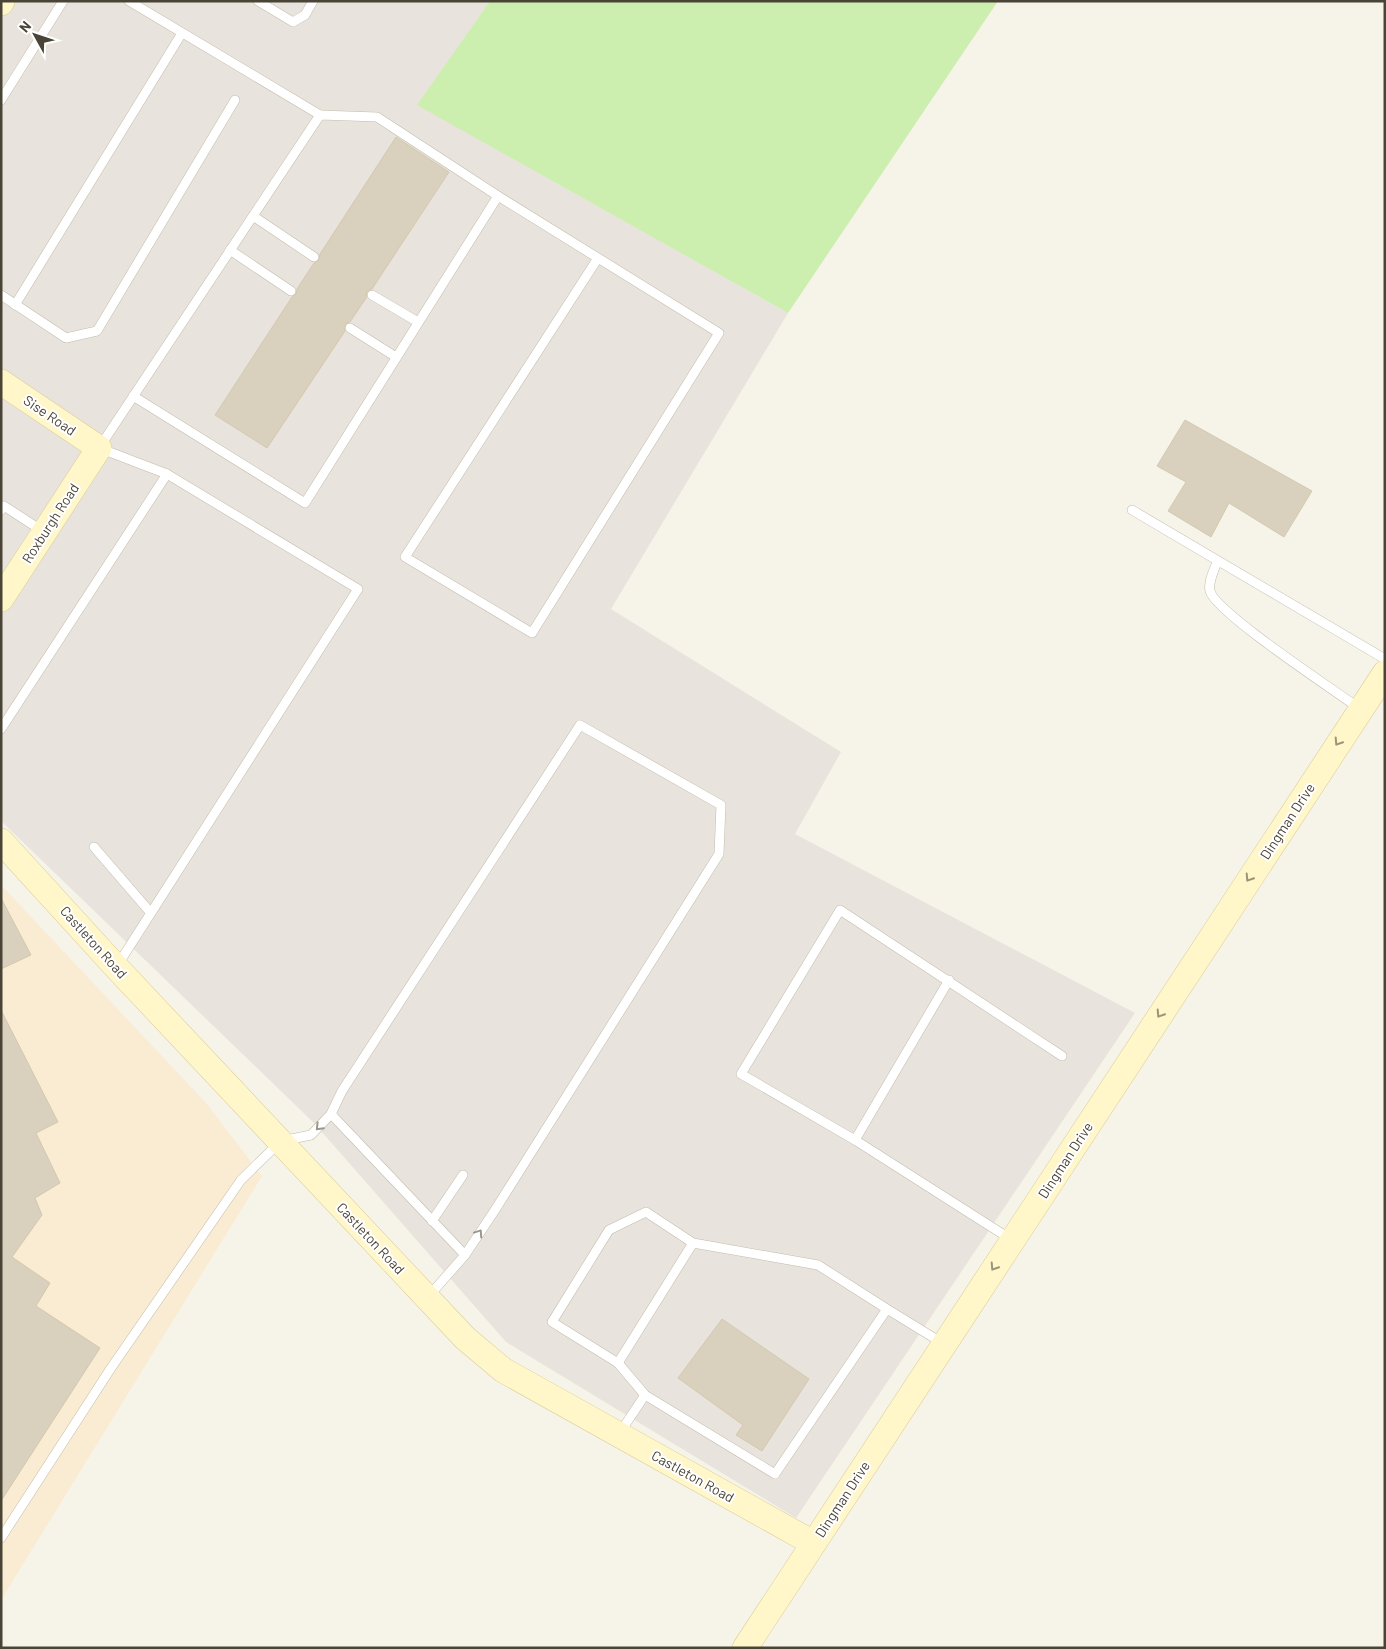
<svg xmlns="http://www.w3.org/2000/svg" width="1386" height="1649" viewBox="0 0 1386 1649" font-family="Barlow,sans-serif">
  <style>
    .commercial { fill: #f9ecd2 }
    .industrial { fill: #e8e4dd }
    .green { fill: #cceeae }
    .building { fill: #d9d0bd; stroke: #d4c9af }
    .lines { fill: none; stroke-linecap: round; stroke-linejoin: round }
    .lane-casing { stroke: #c2bcaa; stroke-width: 10 }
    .secondary-casing { stroke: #dacd94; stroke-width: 26 }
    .lane { stroke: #fff; stroke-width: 9 }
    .secondary { stroke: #fff6c9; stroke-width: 25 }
    .oneway { stroke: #9b9478 }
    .oneway2 { stroke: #9b9890 }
    .labels { text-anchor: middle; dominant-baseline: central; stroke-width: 4; stroke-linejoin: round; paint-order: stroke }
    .street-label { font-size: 14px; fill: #4a4436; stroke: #fff }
  </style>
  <rect width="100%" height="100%" fill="#f6f3e9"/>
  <path class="commercial" d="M1,885L207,1104L262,1176L1,1600Z"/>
  <path class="industrial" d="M1,1H490L418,105L788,313L611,609L841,752L795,834L1135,1013L796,1518L506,1342L314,1123L1,821Z"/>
  <path class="green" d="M490,1H998L788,313L417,105Z"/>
  <g class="building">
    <path d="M396,137L449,172L372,289L367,291L366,298L350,322L345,324V331L267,448L215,415L292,297L296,294L297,289L314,263L319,260L320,254Z"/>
    <path d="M1185,420L1312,491L1284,537L1229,503L1211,537L1168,511L1186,482L1157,466Z"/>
    <path d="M1,898L31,955L1,969Z"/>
    <path d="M1,1010L58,1122L36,1133L60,1183L35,1198L42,1215L12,1257L50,1283L36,1306L100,1348L1,1501Z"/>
    <path d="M722,1319L809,1379L762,1451L736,1435L743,1425L678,1378Z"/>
  </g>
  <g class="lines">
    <defs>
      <g id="lane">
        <path d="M129,1L320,115"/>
        <path d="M258,1L293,22L305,15L313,1"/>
        <path d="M1,100L63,1"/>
        <path d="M498,196L719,333L532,633L405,557L598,258"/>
        <path d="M253,216L314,257"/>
        <path d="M230,250L291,291"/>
        <path d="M1,295L66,338L97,331L235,100"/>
        <path d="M372,295L418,322"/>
        <path d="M15,305L182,33"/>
        <path d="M350,328L396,357"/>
        <path d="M1,510L4,506L44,532"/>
        <path d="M1132,510L1385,659"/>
        <path d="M1217,562C1214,571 1208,581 1210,591C1216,613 1336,691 1360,709"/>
        <path d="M1,729L167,474"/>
        <path d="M94,847L150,912"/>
        <path d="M117,966L358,589L167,474L99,448L320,115L377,117L498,196L305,503L133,396"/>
        <path d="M331,1114L465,1255"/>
        <path d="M855,1140L949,980"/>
        <path d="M432,1221L463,1175"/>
        <path d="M1012,1240L855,1140L741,1074L840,910L1062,1056"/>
        <path d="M693,1243L646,1212L609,1230L552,1322L618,1363L693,1243L818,1265L887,1309"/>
        <path d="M618,1363L645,1395L775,1474L887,1309L944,1344"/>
        <path d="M619,1434L645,1395"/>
        <path d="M1,1538L111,1368L241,1180L281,1141L311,1135L331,1114L342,1091L580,725L721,805L719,854L495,1210L465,1255L428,1297"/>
      </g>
      <g id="secondary">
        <path d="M1,3L2,1"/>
        <path d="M1,382L99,448L1,599"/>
        <path d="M1,841L116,967L465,1338L503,1370L813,1543"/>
        <path d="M745,1648L1385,673"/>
      </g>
    </defs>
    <use href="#lane" class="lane-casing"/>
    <use href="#secondary" class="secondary-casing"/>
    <use href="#lane" class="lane"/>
    <use href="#secondary" class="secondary"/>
  </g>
  <defs><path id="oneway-chevron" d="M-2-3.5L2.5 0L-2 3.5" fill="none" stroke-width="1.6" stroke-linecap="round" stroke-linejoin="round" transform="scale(1.25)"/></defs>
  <g class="oneway">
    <use href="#oneway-chevron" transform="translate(1338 742) rotate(123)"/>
    <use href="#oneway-chevron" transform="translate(1249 878) rotate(123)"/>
    <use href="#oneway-chevron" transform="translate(1160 1014) rotate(123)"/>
    <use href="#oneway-chevron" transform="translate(994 1267) rotate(123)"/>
  </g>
  <g class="oneway2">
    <use href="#oneway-chevron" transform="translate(319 1127) rotate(134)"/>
    <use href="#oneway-chevron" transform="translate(479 1233) rotate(-56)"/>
  </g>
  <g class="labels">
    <g class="street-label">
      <text transform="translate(50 415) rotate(34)">Sise Road</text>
      <text transform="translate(50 523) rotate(-57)">Roxburgh Road</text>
      <text transform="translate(1287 821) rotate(-57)">Dingman Drive</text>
      <text transform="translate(94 942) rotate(48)">Castleton Road</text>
      <text transform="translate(1065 1160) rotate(-57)">Dingman Drive</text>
      <text transform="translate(371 1238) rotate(47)">Castleton Road</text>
      <text transform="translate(693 1476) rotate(29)">Castleton Road</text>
      <text transform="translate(842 1499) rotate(-57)">Dingman Drive</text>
    </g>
  </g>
  <rect width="1386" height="1649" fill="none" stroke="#4a4436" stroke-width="5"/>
  <g transform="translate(35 35) rotate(310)" stroke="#ffffff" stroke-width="4" paint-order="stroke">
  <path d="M0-4L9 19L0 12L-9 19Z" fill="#4a4436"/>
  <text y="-8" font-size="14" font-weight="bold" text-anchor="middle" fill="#4a4436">N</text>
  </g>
</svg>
